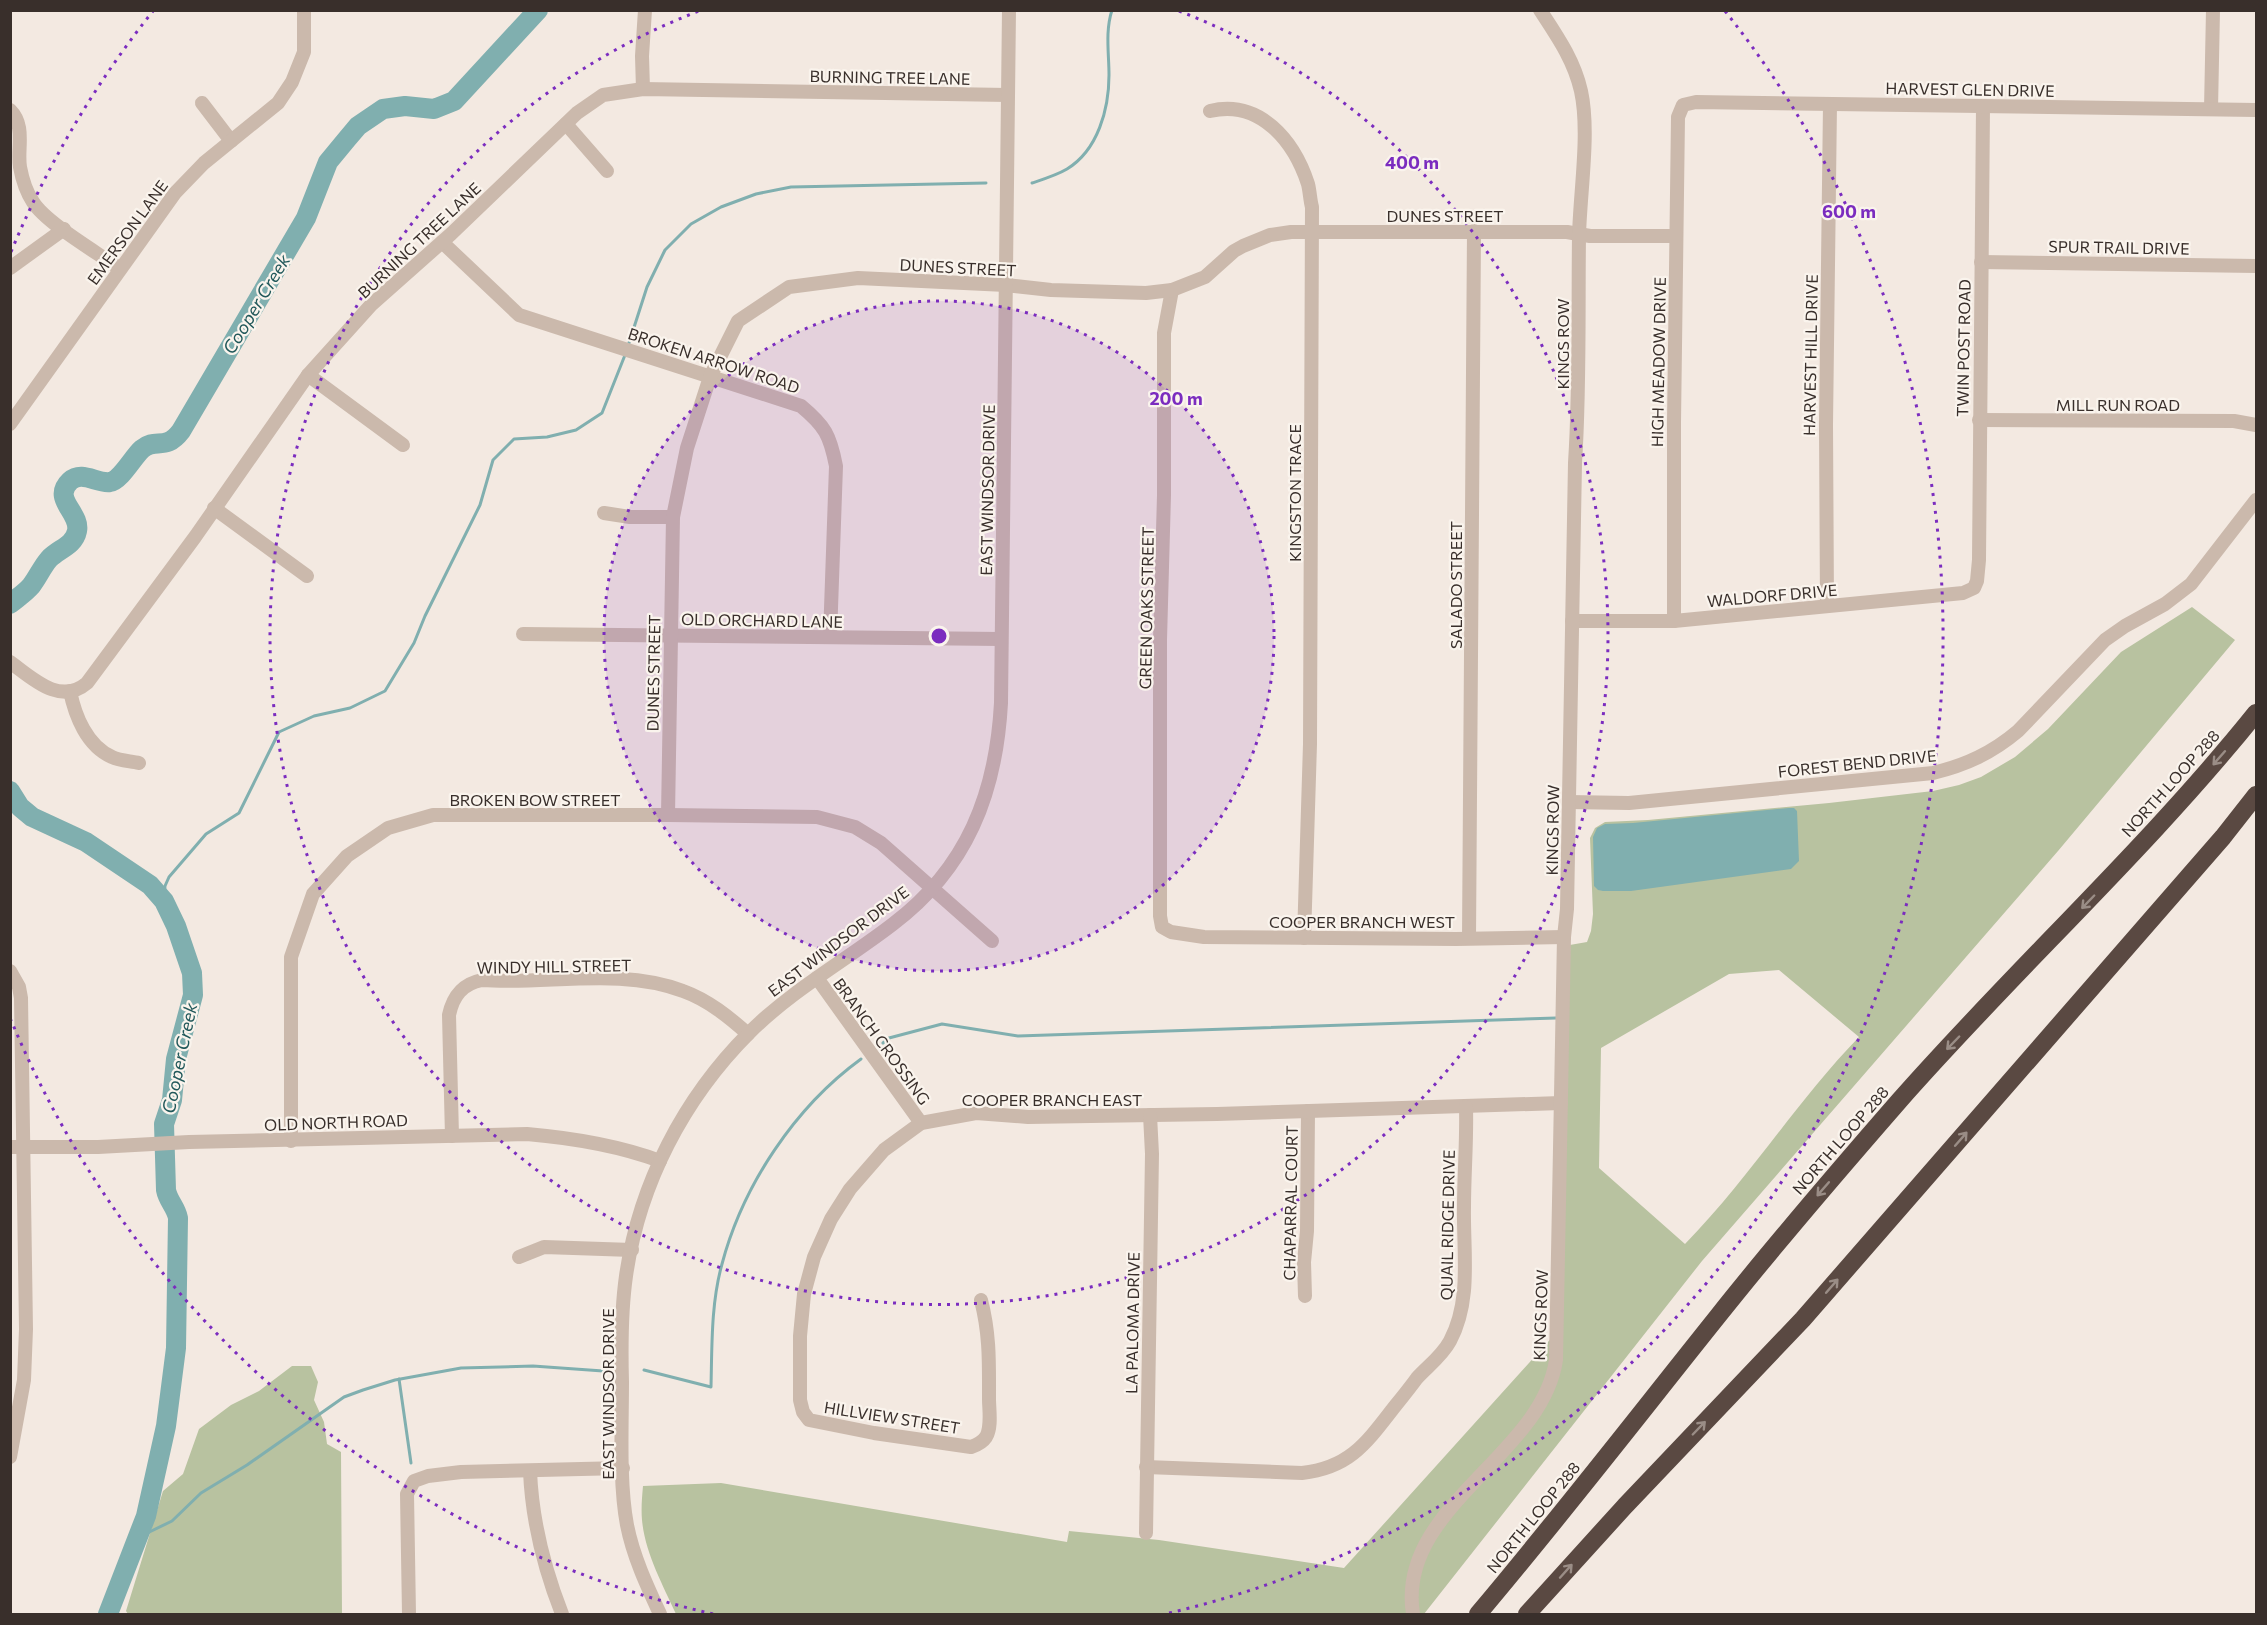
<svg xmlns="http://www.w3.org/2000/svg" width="2267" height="1625" viewBox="0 0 2267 1625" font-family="Commissioner,sans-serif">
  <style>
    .green { fill: #b8c2a0; fill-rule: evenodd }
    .water { fill: #80afaf }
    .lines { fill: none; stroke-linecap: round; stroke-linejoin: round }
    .stream { stroke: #80afaf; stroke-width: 3 }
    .river { stroke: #80afaf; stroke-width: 20 }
    .minor { stroke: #cbb9ac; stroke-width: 14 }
    .highway { stroke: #5a4942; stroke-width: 18 }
    .oneway { stroke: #9a8d86 }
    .ring { fill: none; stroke: #7b2cbf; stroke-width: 3; stroke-dasharray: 3 6 }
    .labels { text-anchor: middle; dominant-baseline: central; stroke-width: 4.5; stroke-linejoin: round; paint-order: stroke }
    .street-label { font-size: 16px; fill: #392f2b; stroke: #faf4ed }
    .water-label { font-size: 18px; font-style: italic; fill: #21585a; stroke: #faf4ed }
    .centre { fill: #7b2cbf; stroke: #faf4ed; stroke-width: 3 }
    .ring-label { font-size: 18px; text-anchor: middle; font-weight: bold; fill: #7b2cbf; stroke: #faf4ed; stroke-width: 4.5; stroke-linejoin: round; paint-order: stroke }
  </style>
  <rect width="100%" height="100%" fill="#f3e9e1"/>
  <g class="green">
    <path d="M2192,607L2235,640L2058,851L1702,1261L1424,1614H676C663,1585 645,1553 642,1520C641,1509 642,1497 643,1486L721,1483L1067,1542L1069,1531L1159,1540L1344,1568L1557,1332L1564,946L1587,942L1591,931L1593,914L1590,838L1595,828L1605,822L1648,820L1829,803L1933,791L1959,785L1981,777L2015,757L2048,729L2121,652ZM1779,970L1859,1037C1796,1102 1748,1180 1685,1244L1599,1168L1601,1048L1729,974Z"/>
    <path d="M292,1366H311L318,1382L314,1400L324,1422L327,1444L341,1452L342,1614H128L126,1611L163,1491L183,1474L199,1429L231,1405L259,1391Z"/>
  </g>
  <path class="water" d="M1789,808H1794L1797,811L1799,861L1791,869L1631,891H1603L1598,890L1594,886L1593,837L1597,828L1605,824L1633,823Z"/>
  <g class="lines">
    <g class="stream">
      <path d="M1032,183C1044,179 1057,175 1067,169C1098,150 1109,109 1109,75C1109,53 1105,32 1112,10"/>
      <path d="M628,346L647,287L665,250L691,224L721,207L756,194L791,187L986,183"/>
      <path d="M164,901L165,886L169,877L206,834L239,813L279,732L314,716L350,708L385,691L414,643L425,616L480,505L493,460L514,439L547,437L576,430L602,413L625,355"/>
      <path d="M883,1043L889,1038L942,1024L1018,1036L1556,1018"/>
      <path d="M644,1370L711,1387C712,1346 711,1303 722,1264C743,1185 795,1107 861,1059"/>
      <path d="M399,1379L411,1463"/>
      <path d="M139,1537L172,1521L201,1493L247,1465L344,1397L363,1390L395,1380L461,1368L533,1366L603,1371"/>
    </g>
    <g class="river">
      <path d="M10,604C17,598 25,593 31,586C38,577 42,567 49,559C58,549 74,546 77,531C81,513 51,499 70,481C82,470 97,484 110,482C121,480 133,457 142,449C156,437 165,452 181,431L306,218L328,162L347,139L358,126L383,109L405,106L434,109L454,101L538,10"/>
      <path d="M10,791L20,807L32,817L86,842L150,885L164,901L176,926L192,973L193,995L176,1059L172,1100L164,1124L166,1190C168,1201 176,1207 178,1218L176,1348L166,1426L146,1516L108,1614"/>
    </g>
    <g class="minor">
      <path d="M643,89L642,56L645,10"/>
      <path d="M202,103L231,141"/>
      <path d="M2211,109L2213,10"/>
      <path d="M10,110C26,126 17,148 20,167C22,178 27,193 33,202C46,223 98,253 120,269"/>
      <path d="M1210,111C1260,99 1294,141 1308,184C1310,192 1310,200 1312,207L1310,744L1304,938"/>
      <path d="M566,124L607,171"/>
      <path d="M442,242L519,315L801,406C825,426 830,435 836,466L830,637"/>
      <path d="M1981,262L2256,266"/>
      <path d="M10,268L64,229"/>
      <path d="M1172,290L1164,333V495L1160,640V916L1162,927L1171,932L1204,937L1456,939L1564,937"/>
      <path d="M308,375L403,445"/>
      <path d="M1979,420L2234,421L2256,425"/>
      <path d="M10,424L175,193L204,163L278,103L292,82L304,52V10"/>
      <path d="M214,508L307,576"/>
      <path d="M604,513L630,517H673"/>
      <path d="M1827,606L1826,425L1830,104"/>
      <path d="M1572,621H1674L1963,593L1974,588L1977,581L1979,560L1983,107"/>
      <path d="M1674,621V423L1678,117L1683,105L1696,102L2256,110"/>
      <path d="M523,634L1001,639"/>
      <path d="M10,662C32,678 60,706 87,683L195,537L308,375L371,305L451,234L577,113L603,95L643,89L1008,95"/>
      <path d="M70,691C75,716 87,746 112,757C120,761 131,761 139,763"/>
      <path d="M1569,802L1629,803L1933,773C1966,765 1992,753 2018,731L2105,640L2125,626L2165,604L2191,584L2256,500"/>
      <path d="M668,815L673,517L687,448L710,377L738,321L789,287L858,278L1006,285L1051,290L1146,293L1172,290L1205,277L1234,251L1243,246L1270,235L1291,232H1567L1590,236H1676"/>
      <path d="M1469,938L1474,231"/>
      <path d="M10,971L19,987L21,998L26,1329L24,1380L10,1457"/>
      <path d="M817,978L921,1123"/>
      <path d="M452,1136L449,1015C453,996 462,984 482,980C546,985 621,967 683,991C708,1000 729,1017 748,1034"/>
      <path d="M291,1141V957L313,894L347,856L388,828L433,815H668L817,817L855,827L881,843L992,941"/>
      <path d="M10,1147H98L189,1142L527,1134C573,1138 617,1145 660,1161"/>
      <path d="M519,1257L544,1247L632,1250"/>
      <path d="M1305,1296L1304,1262L1307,1231L1308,1111"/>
      <path d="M981,1300C990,1335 989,1363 989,1399C989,1410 992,1427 986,1437C982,1443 977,1445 971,1447L874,1433L809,1420L803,1412L800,1400V1336L804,1294L814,1257L831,1219L850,1189L884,1150L921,1123L976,1113L1028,1117L1217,1114L1561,1103"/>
      <path d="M1146,1467L1302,1473C1348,1468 1365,1445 1392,1410C1400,1400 1409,1389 1417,1378C1428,1366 1442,1356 1450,1341C1472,1300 1463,1251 1464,1207C1464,1173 1467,1140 1466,1107"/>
      <path d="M530,1471C532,1521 544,1568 562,1614"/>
      <path d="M1146,1533L1152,1154L1150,1115"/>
      <path d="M409,1614L407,1494L414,1481L428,1476L461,1472L623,1468"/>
      <path d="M660,1614C647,1586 633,1556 627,1525C619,1483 622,1426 622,1382C621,1346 621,1311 626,1276C639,1184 684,1098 749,1033C792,990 845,961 893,924C967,868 996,794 1001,703L1009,10"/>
      <path d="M1413,1614C1396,1508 1542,1456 1556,1360L1564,937L1567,909L1575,463C1580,387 1578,311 1579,236C1580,192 1590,132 1581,91C1574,60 1557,36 1540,10"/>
    </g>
    <g class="highway">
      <path d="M1478,1614C1560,1517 1638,1416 1718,1316C1776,1243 1838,1171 1899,1101C2015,969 2146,850 2256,713"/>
      <path d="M1527,1614L1625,1506L1803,1319L2223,837L2256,795"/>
    </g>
  </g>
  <defs><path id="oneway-shaft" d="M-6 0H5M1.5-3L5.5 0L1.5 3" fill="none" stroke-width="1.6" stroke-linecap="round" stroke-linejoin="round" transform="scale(1.5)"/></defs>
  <g class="oneway">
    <use href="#oneway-shaft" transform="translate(2219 758) rotate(131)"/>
    <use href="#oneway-shaft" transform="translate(2088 902) rotate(134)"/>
    <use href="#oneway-shaft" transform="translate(1953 1043) rotate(134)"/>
    <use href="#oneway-shaft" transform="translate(1961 1139) rotate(-49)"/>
    <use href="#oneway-shaft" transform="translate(1823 1189) rotate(131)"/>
    <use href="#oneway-shaft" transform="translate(1832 1286) rotate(-49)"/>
    <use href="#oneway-shaft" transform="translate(1699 1428) rotate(-46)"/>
    <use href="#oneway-shaft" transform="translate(1566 1571) rotate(-48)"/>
  </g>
  <circle cx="939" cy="636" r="335" fill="#7b2cbf" fill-opacity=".12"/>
  <g class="ring">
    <circle cx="939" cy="636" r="335"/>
    <path d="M1179 11A669 669 0 1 1 699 11"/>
    <path d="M713 1614A1004 1004 0 0 1 11 1020M11 252A1004 1004 0 0 1 153 11M1725 11A1004 1004 0 0 1 1165 1614"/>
  </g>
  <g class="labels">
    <g class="street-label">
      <text transform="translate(890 77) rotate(1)">BURNING TREE LANE</text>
      <text transform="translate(1970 89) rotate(1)">HARVEST GLEN DRIVE</text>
      <text x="1445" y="215">DUNES STREET</text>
      <text transform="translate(127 232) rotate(-54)">EMERSON LANE</text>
      <text transform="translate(419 240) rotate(-43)">BURNING TREE LANE</text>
      <text transform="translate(2119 247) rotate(1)">SPUR TRAIL DRIVE</text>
      <text transform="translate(958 267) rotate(3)">DUNES STREET</text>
      <text transform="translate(1562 344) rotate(-90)">KINGS ROW</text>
      <text transform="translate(1963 348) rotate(-89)">TWIN POST ROAD</text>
      <text transform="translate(1810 355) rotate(-89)">HARVEST HILL DRIVE</text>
      <text transform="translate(714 360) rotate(18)">BROKEN ARROW ROAD</text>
      <text transform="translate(1658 362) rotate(-89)">HIGH MEADOW DRIVE</text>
      <text x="2118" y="404">MILL RUN ROAD</text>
      <text transform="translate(987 490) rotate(-89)">EAST WINDSOR DRIVE</text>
      <text transform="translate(1294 493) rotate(-90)">KINGSTON TRACE</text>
      <text transform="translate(1455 585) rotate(-90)">SALADO STREET</text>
      <text transform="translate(1772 595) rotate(-5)">WALDORF DRIVE</text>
      <text transform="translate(1146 608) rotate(-89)">GREEN OAKS STREET</text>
      <text transform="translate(762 620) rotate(1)">OLD ORCHARD LANE</text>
      <text transform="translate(653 673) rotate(-89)">DUNES STREET</text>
      <text transform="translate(1857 763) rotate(-6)">FOREST BEND DRIVE</text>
      <text transform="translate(2170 783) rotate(-48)">NORTH LOOP 288</text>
      <text x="535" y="799">BROKEN BOW STREET</text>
      <text transform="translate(1552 830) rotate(-89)">KINGS ROW</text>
      <text x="1362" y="921">COOPER BRANCH WEST</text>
      <text transform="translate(838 941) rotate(-37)">EAST WINDSOR DRIVE</text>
      <text transform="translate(554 966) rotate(-1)">WINDY HILL STREET</text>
      <text transform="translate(882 1041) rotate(54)">BRANCH CROSSING</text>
      <text x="1052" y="1099">COOPER BRANCH EAST</text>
      <text transform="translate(336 1122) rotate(-2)">OLD NORTH ROAD</text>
      <text transform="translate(1840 1140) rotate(-49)">NORTH LOOP 288</text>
      <text transform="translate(1290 1203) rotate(-89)">CHAPARRAL COURT</text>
      <text transform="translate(1447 1225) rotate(-89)">QUAIL RIDGE DRIVE</text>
      <text transform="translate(1540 1315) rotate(-88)">KINGS ROW</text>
      <text transform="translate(1132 1323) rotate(-89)">LA PALOMA DRIVE</text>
      <text transform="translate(607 1394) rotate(-90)">EAST WINDSOR DRIVE</text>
      <text transform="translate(892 1417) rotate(9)">HILLVIEW STREET</text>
      <text transform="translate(1533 1517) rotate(-51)">NORTH LOOP 288</text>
    </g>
    <g class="water-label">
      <text transform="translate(256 304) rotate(-59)">Cooper Creek</text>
      <text transform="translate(179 1058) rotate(-78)">Cooper Creek</text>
    </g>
  </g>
  <circle cx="939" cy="636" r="9" class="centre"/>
  <g class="ring-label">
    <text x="1412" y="169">400 m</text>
    <text x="1849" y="218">600 m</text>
    <text x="1176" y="405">200 m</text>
  </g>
  <rect width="2267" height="1625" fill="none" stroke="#392f2b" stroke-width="24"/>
</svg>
